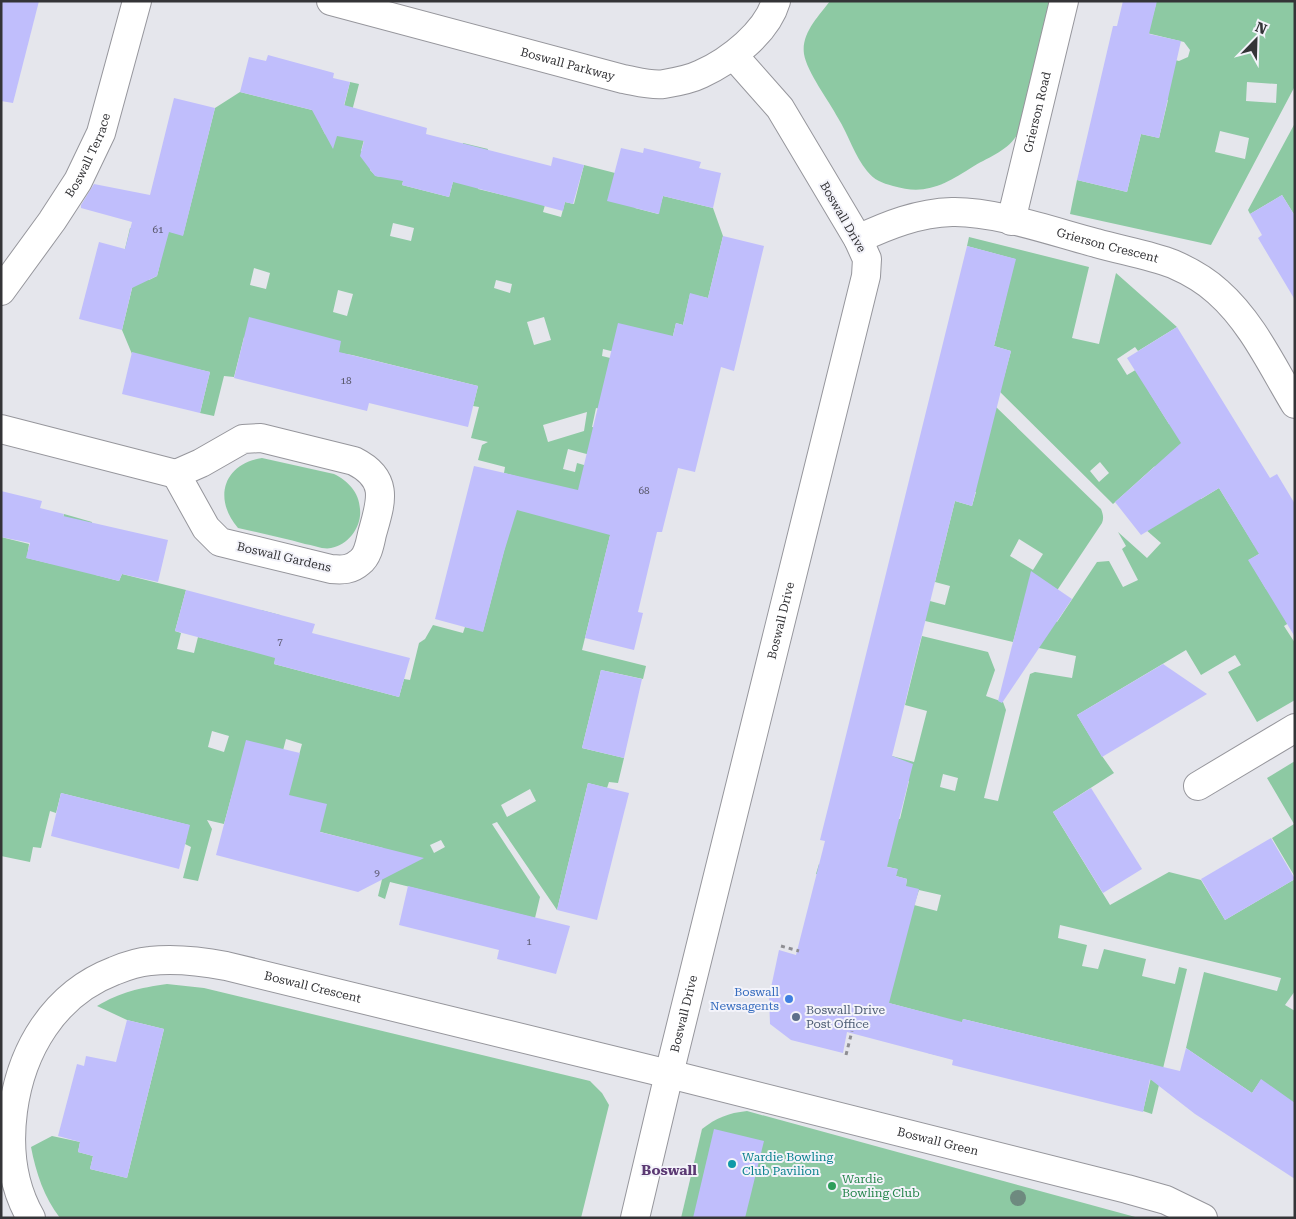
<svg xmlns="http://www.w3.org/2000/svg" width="1296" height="1219" viewBox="0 0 1296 1219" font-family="'Roboto Serif',serif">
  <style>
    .green { fill: #8dc9a3; fill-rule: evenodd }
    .building { fill: #c0befc }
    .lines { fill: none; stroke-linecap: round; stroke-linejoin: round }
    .minor-casing { stroke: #96969c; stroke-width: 30 }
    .path { stroke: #8e8e93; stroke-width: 3; stroke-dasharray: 4 4; stroke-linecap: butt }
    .minor { stroke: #fff; stroke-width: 28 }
    .tree { fill: #6e8a7f }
    .shop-dot { fill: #3f7fe0; stroke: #f3f3fa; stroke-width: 2 }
    .service-dot { fill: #5c6f8a; stroke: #f3f3fa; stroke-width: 2 }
    .culture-dot { fill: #0f9aa8; stroke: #f3f3fa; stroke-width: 2 }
    .leisure-dot { fill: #2e9e5b; stroke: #f3f3fa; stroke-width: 2 }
    .labels { text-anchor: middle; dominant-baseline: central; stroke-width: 4; stroke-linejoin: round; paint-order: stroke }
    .number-label { font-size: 10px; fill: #575668 }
    .street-label { font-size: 12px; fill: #343437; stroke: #f3f3fa }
    .shop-label { font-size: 12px; fill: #366cbe; stroke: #f3f3fa; text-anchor: end }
    .service-label { font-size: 12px; fill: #4e5e75; stroke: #f3f3fa; text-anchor: start }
    .culture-label { font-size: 12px; fill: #0d838f; stroke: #f3f3fa; text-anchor: start }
    .leisure-label { font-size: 12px; fill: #27864d; stroke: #f3f3fa; text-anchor: start }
    .neighbourhood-label { font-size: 14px; font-weight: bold; fill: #5b3973; stroke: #f3f3fa }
  </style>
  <rect width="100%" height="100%" fill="#e5e6ec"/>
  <g class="green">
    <path d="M830,1H1050L1020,129C1012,149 991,156 974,166C945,184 927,196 893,186C882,183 874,180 867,171C855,157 848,134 838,118C829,101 807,72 804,54C801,33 819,16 830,1Z"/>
    <path d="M1147,1H1295V86L1211,245L1070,214L1077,180L1127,192L1141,134L1159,138L1168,100L1150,95L1159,56L1179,61L1188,57L1190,50L1184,42L1118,26L1152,19L1156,4ZM1247,82L1277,84L1276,103L1246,101ZM1220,131L1249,138L1245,159L1215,152Z"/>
    <path d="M350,82L359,84L352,111L366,132L361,151L374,155L370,170L376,176C388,179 398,169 408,163L402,185L449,197L463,143L488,149L478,189L511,197L547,198L543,212L561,217L565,202L574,204L584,165L615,173L635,208L658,214L663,196L713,208L723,236L708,298L690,294L683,325L676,323L666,365L603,349L602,356L664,371L616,511L582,650L646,666L643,679L601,670L582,748L624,758L618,783L609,782L607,788L588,783L557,910L497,822L492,824L540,897L535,918L390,882L385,899L378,896L385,867L383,848L309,829L271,797L234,787L224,824L207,820L212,829L198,881L183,878L191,847L185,844L189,825L61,793L56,813L50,811L41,848L33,847L30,862L1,856V537L29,544L27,558L52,564L64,514L92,522L82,564L98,568L96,575L119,581L122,574L186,590L175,631L181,633L177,649L194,653L198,637L251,651L261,610L280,615L273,644L279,646L274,664L399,697L404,679L410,680L419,643L425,639L433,625L463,633L465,627L483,631L523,478L504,473L505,467L478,460L482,445L488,442L471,438L479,407L473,406L478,386L352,355L244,337L234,377L224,376L214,416L200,413L210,372L132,354L122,330L135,276L149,280L157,276L160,264L155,257L125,249L130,228L161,236L163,230L183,235L215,108L240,92L324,113L321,126L325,134L331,135L338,131ZM393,223L414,228L411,241L390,236ZM254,268L270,273L266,289L250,285ZM496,280L512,284L510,293L494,288ZM338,290L353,294L347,316L333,312ZM544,317L551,340L534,345L527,322ZM596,408L609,411L605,430L592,427ZM587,412L584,431L548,442L543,425ZM568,449L594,456L591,467L577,463L575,472L563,469ZM212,731L229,736L224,752L208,747ZM286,739L302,744L296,766L280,762ZM530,789L536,801L507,817L501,805ZM441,840L445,847L434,853L430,845Z"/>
    <path d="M1295,123V216L1282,195L1250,214L1248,210Z"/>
    <path d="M969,237L1089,267L1072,338L1099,344L1116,273L1177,327L1138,351L1135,347L1117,359L1127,375L1144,365L1149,392L1169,424L1177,420L1201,499L1219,488L1254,545L1291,523L1295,532L1249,560L1266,589L1278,582L1295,619L1284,626L1295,643V700L1257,722L1228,672L1241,665L1235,655L1201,675L1186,650L1077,715L1102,756L1114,773L1053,812L1110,905L1169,872L1201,880L1225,920L1295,879V991L1285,1005L1295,1011V1122L1261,1080L1252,1093L1186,1048L1204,972L1277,991L1281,978L1060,925L1058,938L1087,945L1082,966L1098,969L1104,949L1146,959L1142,976L1175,984L1179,967L1187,969L1152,1114L1143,1111L1154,1065L963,1019L953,1059L928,1053L938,1016L885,1002L856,884L816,874L819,864L906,885L907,879L896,876L897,869L867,862L878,813L900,819L909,781L888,775L892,756L914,762L927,711L905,705L922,636L988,652L995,670L986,696L1003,702L1006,710L984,798L998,801L1030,674L1035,672L1072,678L1076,656L1025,645L1032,614L1021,612L1013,642L896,614L930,601L945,605L950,586L935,582L955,501L972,506L976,492L959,488L995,406L1101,509C1103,514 1104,518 1102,523L1042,613L1057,622L1097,562L1109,561L1123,587L1138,580L1122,549L1126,546L1118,532L1147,558L1161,543L1129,515L1155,466L1113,504L988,380L1004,377L1011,351L994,346L1015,259L967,246ZM1100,462L1109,473L1099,482L1090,471ZM1019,539L1043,554L1033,570L1010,556ZM943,774L958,778L955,791L940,787ZM919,890L941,895L937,911L914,905Z"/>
    <path d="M262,458L334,474C348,481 359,492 360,509C362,526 349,545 331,548C324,550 313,545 305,544C283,538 260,533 238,528C213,499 223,464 262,458Z"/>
    <path d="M1295,761V877L1272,838L1294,824L1267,778Z"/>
    <path d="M167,984L204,988L590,1081L602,1093L609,1105L581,1218H60C44,1197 36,1173 31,1147L52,1136L80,1142L78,1152L93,1156L90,1169L127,1178L164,1029L127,1020L97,1006C121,992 139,988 167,984Z"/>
    <path d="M747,1111L1139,1218H681L702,1129C716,1118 728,1113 747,1111Z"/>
  </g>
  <g class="building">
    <path d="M1,1H39L13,103L1,101Z"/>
    <path d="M1123,1H1157L1149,34L1181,41L1159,138L1141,134L1127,192L1077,180L1113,26H1117Z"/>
    <path d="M268,55L334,73L333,78L350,82L344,105L427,128L426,134L551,166L553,157L584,165L573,204L565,202L563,211L453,182L449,197L402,185L403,181L375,176L360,156L364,141L337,136L333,149L312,110L240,92L249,57L266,61Z"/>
    <path d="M174,98L215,108L183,236L169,232L157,276L132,288L122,330L79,319L99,242L125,249L132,222L81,208V205L94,184L150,195Z"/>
    <path d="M621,148L643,153L644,148L701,162L699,168L721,173L713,208L663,196L659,214L607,201Z"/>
    <path d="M1282,195L1295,216V300L1258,238L1262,235L1250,214Z"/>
    <path d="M723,236L764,246L734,371L721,367L695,472L678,468L662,532H657L638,612L643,613L634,650L585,638L610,535L517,510L504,552L483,632L435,619L474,466L578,490L618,323L673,336L676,323L683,325L690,293L708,298Z"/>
    <path d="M967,246L1016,259L994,346L1011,351L972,506L955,501L892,756L913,764L887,867L898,869L896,876L907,879L906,886L919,889L889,1003L962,1022L963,1019L1180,1071L1186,1048L1252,1093L1261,1079L1295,1103V1179L1195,1114L1150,1079L1143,1112L952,1065L953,1060L847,1032L843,1053L791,1040L770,1024L769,997L779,950L796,955L825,841L820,840L830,800Z"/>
    <path d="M249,317L341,341L339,352L478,386L468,427L369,403L367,411L234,378Z"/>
    <path d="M1177,327L1270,478L1277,474L1295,504V637L1248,560L1259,554L1219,488L1141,535L1115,502L1181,443L1127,358Z"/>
    <path d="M132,352L210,372L200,413L122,394Z"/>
    <path d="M1,491L42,501L40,508L64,514L63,516L168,540L158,582L122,574L119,581L26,558L30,543L1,537Z"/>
    <path d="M1031,571L1072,599L1002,703L998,701Z"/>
    <path d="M186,590L315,624L312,633L410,658L399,697L274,664L275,658L175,631Z"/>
    <path d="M1163,664L1207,694L1102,757L1077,715Z"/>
    <path d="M601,670L642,679L624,758L582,748Z"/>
    <path d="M246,740L300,753L289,795L327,804L320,832L424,858L358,892L216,855Z"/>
    <path d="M588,783L629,793L597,920L557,910Z"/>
    <path d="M1091,788L1142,869L1103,893L1053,812Z"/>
    <path d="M61,793L190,825L179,869L51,836Z"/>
    <path d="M1271,838L1295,879L1225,920L1201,879Z"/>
    <path d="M408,886L570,926L556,974L497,959L499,950L399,925Z"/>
    <path d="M127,1020L164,1029L127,1178L90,1169L93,1156L78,1152L80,1142L58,1136L77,1064L84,1066L86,1056L116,1062Z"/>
    <path d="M714,1129L764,1141L745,1218H693Z"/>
  </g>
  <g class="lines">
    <defs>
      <g id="minor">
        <path id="s1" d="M331,1L623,79C635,81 652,86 664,84C676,82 691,79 701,74C730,61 767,32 776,1"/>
        <path id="s2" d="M1011,221L1064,1"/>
        <path id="s3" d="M858,239C888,225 918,213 952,212C995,211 1054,232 1096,243C1120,250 1150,255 1173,264C1189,271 1205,280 1218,292C1252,322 1272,366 1295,404"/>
        <path id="s4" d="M1,291L52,221L78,181L101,133L137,1"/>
        <path d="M1,429L176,474"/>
        <path d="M261,438L354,461C390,479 381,502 372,534C370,543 368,556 360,562C351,570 343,570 331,569L220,542L206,528L176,474L201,463L243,439Z"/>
        <path d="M1198,786L1295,728"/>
        <path id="s5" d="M31,1218C12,1185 8,1149 13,1111C21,1050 54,994 114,971C126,966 138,962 150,961C176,958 200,961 226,966L669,1074L1127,1189L1166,1200L1203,1218"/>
        <path id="s6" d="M635,1218L669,1074L866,276L867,259L858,239L780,108L734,56"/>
      </g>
    </defs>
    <use href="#minor" class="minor-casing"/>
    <g class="path">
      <path d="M781,946L799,951"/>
      <path d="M846,1055L852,1031"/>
    </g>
    <use href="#minor" class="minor"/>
  </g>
  <circle class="tree" cx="1018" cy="1198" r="8"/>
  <circle class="shop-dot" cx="789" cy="999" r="5"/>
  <circle class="service-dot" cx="796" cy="1017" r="5"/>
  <circle class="culture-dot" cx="732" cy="1164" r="5"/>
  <circle class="leisure-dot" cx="832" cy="1186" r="5"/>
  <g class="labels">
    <g class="number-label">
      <text x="158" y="229">61</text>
      <text x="346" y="380">18</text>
      <text x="644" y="490">68</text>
      <text x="280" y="641">7</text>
      <text x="377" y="872">9</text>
      <text x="529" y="941">1</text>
    </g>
    <g class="street-label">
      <text stroke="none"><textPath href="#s1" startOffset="245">Boswall Parkway</textPath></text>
      <text stroke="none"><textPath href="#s2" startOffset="112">Grierson Road</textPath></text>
      <text stroke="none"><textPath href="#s4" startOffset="162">Boswall Terrace</textPath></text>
      <text transform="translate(843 217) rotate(60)">Boswall Drive</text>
      <text stroke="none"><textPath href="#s3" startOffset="258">Grierson Crescent</textPath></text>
      <text transform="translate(284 557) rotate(13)">Boswall Gardens</text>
      <text stroke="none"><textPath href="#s6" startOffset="615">Boswall Drive</textPath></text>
      <text stroke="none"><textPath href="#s5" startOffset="495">Boswall Crescent</textPath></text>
      <text stroke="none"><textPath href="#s6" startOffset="210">Boswall Drive</textPath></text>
      <text stroke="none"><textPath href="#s5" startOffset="1139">Boswall Green</textPath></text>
    </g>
    <g class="shop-label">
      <text x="779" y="992">Boswall<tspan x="779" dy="14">Newsagents</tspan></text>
    </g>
    <g class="service-label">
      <text x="806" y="1010">Boswall Drive<tspan x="806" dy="14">Post Office</tspan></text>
    </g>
    <g class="culture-label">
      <text x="742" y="1157">Wardie Bowling<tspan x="742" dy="14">Club Pavilion</tspan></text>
    </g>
    <g class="leisure-label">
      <text x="842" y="1179">Wardie<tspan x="842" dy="14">Bowling Club</tspan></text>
    </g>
    <g class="neighbourhood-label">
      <text x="669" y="1170">Boswall</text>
    </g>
  </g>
  <rect width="1296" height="1219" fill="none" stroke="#343437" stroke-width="5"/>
  <g transform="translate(1256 40) rotate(23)" stroke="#f3f3fa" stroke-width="4" paint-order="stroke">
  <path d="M0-4L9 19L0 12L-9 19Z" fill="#343437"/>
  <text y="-8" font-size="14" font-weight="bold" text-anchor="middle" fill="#343437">N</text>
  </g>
</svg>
